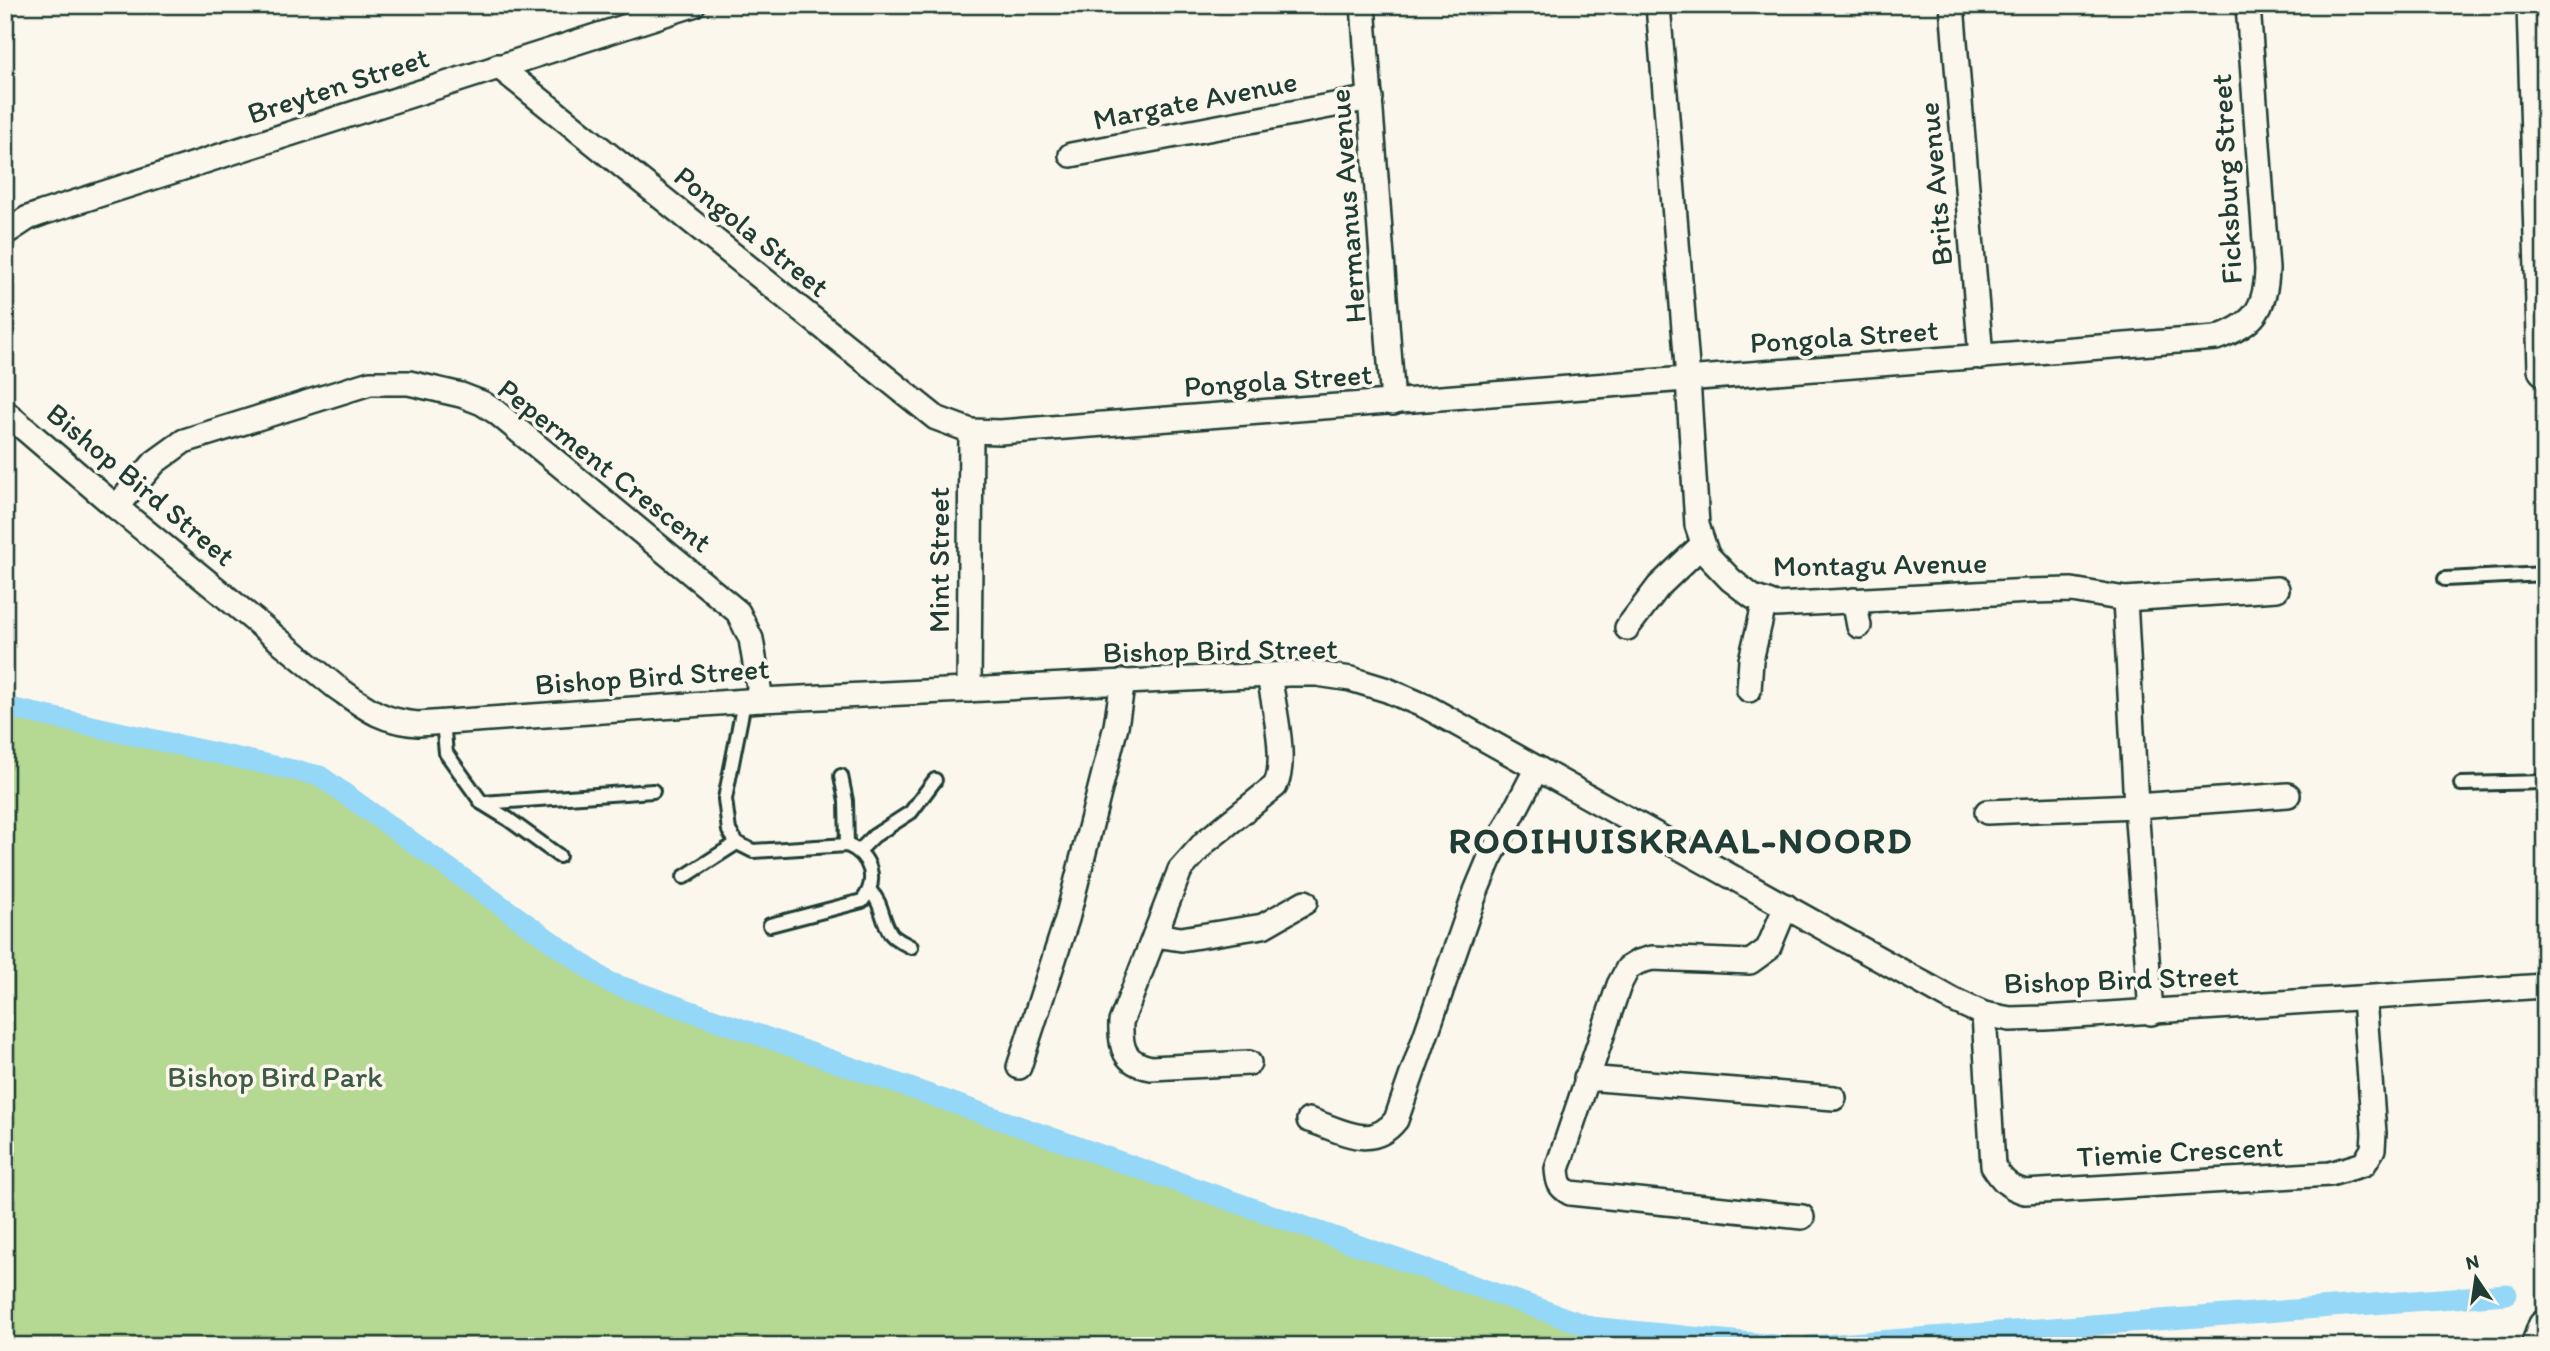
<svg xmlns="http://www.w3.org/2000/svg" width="2550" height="1351" viewBox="0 0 2550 1351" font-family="Itim,sans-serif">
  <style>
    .park { fill: #b5d892; stroke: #6a8a63; stroke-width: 2 }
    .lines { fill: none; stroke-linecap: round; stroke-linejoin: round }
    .canal { stroke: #94d7f6; stroke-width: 21 }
    .lane-casing { stroke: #1f3d34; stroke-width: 18 }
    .street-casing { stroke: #1f3d34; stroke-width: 28 }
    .secondary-casing { stroke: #1f3d34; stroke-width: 38 }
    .lane { stroke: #fbf7ec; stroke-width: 12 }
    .street { stroke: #fbf7ec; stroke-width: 23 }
    .secondary { stroke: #fbf7ec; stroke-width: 33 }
    .labels { text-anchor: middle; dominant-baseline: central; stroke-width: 7; stroke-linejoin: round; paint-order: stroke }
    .street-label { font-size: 30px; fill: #1f3d34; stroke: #fbf7ec }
    .park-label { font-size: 30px; fill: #3d5c47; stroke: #fbf7ec }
    .district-label { font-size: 37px; font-weight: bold; letter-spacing: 2px; fill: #1f3d34; stroke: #fbf7ec }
  </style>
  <rect width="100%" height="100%" fill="#fbf7ec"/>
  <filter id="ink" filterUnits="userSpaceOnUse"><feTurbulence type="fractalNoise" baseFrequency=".0143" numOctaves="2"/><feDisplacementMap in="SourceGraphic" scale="14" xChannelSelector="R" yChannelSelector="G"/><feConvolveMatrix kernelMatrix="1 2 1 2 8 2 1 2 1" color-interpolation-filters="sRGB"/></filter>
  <g filter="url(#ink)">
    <path class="park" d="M5,707L320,776L608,982L1591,1327L1784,1346H5Z"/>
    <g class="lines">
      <g class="canal">
        <path d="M5,707L320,776L608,982L1591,1327L1784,1346"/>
        <path d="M1810,1346L2507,1294"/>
      </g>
      <defs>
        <g id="lane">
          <path d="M2445,579L2545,574"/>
          <path d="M744,702L725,799L729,831L737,843L753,851L847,845C871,855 879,881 862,901L770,925"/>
          <path d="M443,722L446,753L482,803L508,819L559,856"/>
          <path d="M841,776L846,801L847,845"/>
          <path d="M2461,784L2545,782"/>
          <path d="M482,803L653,791"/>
          <path d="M860,850L874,836L911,812L935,780"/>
          <path d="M684,877L737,843"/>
          <path d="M870,891C883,903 881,920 891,934C896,940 904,943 911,947"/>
        </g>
        <g id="street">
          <path d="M1363,5L1393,403"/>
          <path d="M1658,5L1688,379L1697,525L1707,555L1731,580L1753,597L1776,605L2029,591L2072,590L2125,599L2277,589"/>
          <path d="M1952,5L1981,357"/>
          <path d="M498,66L936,418L971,431L1000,432L2216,338C2254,325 2266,309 2267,269L2248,5"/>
          <path d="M1071,155L1371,98"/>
          <path d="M5,233L28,218L42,213L693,5"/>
          <path d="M5,412L116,507L336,687C366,708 380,721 418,724L761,700L1289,674H1317L1351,679L1387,690L1427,707L1953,1000L1984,1014L2010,1019L2045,1018L2545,986"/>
          <path d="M116,507L155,462L184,441L370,383H409L461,395L482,403L496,412L738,612L751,639L761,700"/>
          <path d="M2125,599L2136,806L2151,1013"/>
          <path d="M1854,600L1859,626"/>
          <path d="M1627,628L1659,586L1702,545"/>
          <path d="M969,690L971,431"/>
          <path d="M1749,690L1751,660L1765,601"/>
          <path d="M1987,812L2136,806L2288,795"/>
          <path d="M1786,906L1768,949L1750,962L1652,958L1638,962L1628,968L1619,985L1557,1169C1558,1182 1559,1187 1570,1193L1802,1217"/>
          <path d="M1155,935L1181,939L1263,926L1305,902"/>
          <path d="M1984,1014L1993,1166C2002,1180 2008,1187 2025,1192L2330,1174L2364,1164L2373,1149L2374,1133L2364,998"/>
          <path d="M1249,1063L1151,1068C1124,1063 1120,1048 1121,1022L1180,870L1205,842L1275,786C1288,762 1273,703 1269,675"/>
          <path d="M1019,1067L1067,919L1116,726L1123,681"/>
          <path d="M1586,1078L1834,1098"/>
          <path d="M1309,1120C1341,1130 1371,1152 1396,1120L1476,891L1489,860L1537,768"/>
        </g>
        <g id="secondary">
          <path d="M2534,5L2545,369"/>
          <path d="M2538,1346L2545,1327"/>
        </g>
      </defs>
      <use href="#lane" class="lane-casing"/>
      <use href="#street" class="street-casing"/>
      <use href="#secondary" class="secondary-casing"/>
      <use href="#lane" class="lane"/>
      <use href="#street" class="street"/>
      <use href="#secondary" class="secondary"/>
    </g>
  </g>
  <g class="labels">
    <g class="street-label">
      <text transform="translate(338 85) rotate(-18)">Breyten Street</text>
      <text transform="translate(1195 100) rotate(-11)">Margate Avenue</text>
      <text transform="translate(2226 179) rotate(-93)">Ficksburg Street</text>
      <text transform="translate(1935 184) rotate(-95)">Brits Avenue</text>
      <text transform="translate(1347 206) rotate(-94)">Hermanus Avenue</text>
      <text transform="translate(752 231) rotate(39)">Pongola Street</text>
      <text transform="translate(1844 336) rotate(-4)">Pongola Street</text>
      <text transform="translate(1278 380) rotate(-4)">Pongola Street</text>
      <text transform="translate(605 465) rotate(38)">Peperment Crescent</text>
      <text transform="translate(141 484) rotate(40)">Bishop Bird Street</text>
      <text transform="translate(938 560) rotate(-90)">Mint Street</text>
      <text transform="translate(1880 564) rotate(-1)">Montagu Avenue</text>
      <text transform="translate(1220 650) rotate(-1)">Bishop Bird Street</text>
      <text transform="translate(652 676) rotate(-4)">Bishop Bird Street</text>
      <text transform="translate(2121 979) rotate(-2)">Bishop Bird Street</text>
      <text transform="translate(2180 1151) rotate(-3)">Tiemie Crescent</text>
    </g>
    <g class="park-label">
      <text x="275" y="1076">Bishop Bird Park</text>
    </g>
    <g class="district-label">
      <text x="1681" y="840">ROOIHUISKRAAL-NOORD</text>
    </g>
  </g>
  <rect width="2550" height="1351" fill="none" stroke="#fbf7ec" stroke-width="28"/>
  <rect x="14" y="14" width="2522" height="1323" fill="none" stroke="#1f3d34" stroke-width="2.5" filter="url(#ink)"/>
  <g transform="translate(2476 1278) rotate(347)" stroke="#fbf7ec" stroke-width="5" paint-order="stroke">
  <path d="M0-5L12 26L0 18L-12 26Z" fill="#1f3d34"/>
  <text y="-10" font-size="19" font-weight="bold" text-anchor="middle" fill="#1f3d34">N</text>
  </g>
</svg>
